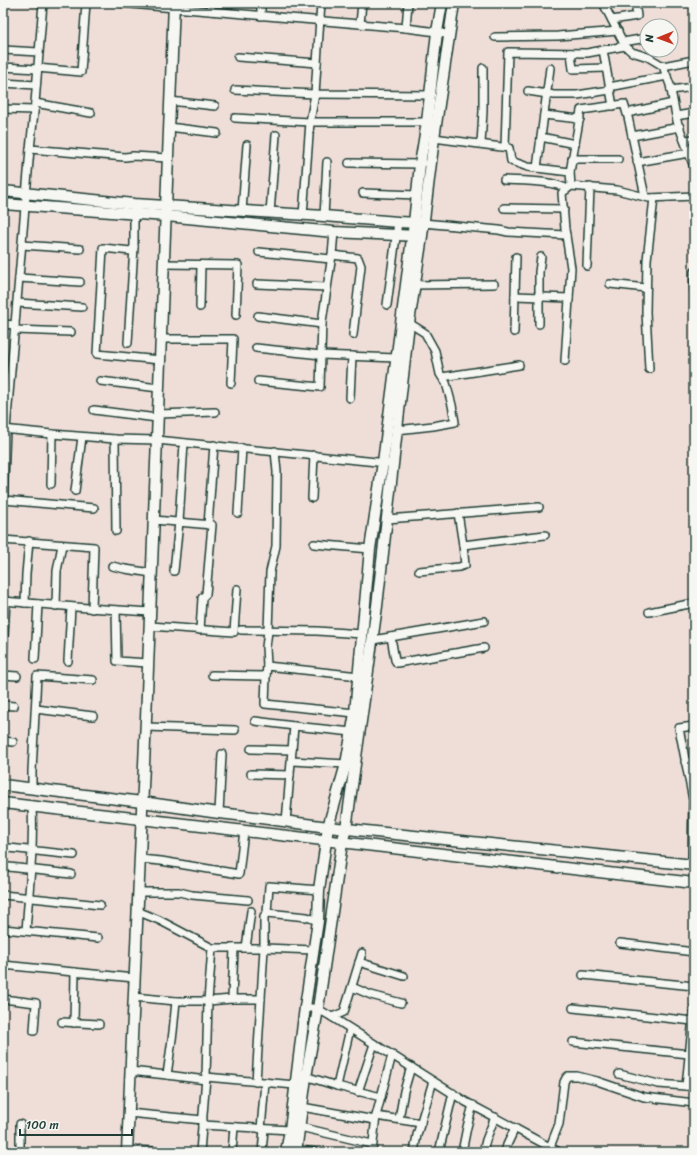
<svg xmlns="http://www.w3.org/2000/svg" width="697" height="1155" viewBox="0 0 697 1155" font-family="Sriracha,sans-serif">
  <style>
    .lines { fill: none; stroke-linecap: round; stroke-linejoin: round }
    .street-casing { stroke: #1f3d34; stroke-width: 10 }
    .secondary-casing { stroke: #1f3d34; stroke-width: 13 }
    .street { stroke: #f6f6f2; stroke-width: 7 }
    .secondary { stroke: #f6f6f2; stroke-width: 10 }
  </style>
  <rect width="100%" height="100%" fill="#efded8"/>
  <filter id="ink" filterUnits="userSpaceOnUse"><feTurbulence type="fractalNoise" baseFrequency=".025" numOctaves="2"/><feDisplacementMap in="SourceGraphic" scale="8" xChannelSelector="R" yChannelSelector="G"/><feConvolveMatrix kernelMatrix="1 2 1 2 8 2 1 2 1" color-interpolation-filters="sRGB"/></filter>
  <g filter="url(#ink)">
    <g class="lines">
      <defs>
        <g id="street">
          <path d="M121,3L174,8L406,28L437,32L449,35"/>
          <path d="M211,3V11"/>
          <path d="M603,3L625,46L632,52L648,57L663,66L670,85L677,121L694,167"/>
          <path d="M261,16V3"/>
          <path d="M612,20L637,16L635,3"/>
          <path d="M360,24L362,3"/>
          <path d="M406,28L408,3"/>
          <path d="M495,37L558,36L618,31"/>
          <path d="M623,42L647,38"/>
          <path d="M3,50L39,52"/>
          <path d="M603,50L613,106"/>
          <path d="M571,53L573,69L606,68"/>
          <path d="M238,57L317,63"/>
          <path d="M663,66L694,60"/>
          <path d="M3,67L37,69"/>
          <path d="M37,68L81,72L86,3"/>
          <path d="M3,83L36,85"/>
          <path d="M609,87L667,76"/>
          <path d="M235,90L315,94L430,95"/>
          <path d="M671,90L694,87"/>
          <path d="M528,91L554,95H577L610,90"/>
          <path d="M170,101L215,106"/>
          <path d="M35,103L91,113"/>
          <path d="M3,109L34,110"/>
          <path d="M627,113L673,103"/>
          <path d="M544,115L580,119"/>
          <path d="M676,116L694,113"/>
          <path d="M235,118L310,122H427L430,125"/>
          <path d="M169,127L217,133"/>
          <path d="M632,136L680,127"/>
          <path d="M541,137L575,144"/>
          <path d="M434,138L509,148L511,161L528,167L570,172L571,186L617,190L649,198L694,196"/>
          <path d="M684,140L694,139"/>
          <path d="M481,144L483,111V68"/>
          <path d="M505,147L508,52L587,53L625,46"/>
          <path d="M30,149L125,157L133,156L168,158"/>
          <path d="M572,159H618"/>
          <path d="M637,162L689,153"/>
          <path d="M349,163L420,164"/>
          <path d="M537,168L550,68"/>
          <path d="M570,172L581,110L624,104L628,117L645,196"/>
          <path d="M504,180C522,181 553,180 567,189"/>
          <path d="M363,193L417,195"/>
          <path d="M504,208L564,209"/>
          <path d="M134,210V247L131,251L103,248L97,354L160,360"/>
          <path d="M242,211L247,145"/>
          <path d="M270,213L276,135"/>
          <path d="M303,215L310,122L315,94L321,3"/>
          <path d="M324,216L327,162"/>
          <path d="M423,223L499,230L508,232L566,235"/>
          <path d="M22,245L80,249"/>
          <path d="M259,252L331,259"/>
          <path d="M332,255L358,258L361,266L353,335"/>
          <path d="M164,264L238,265L236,315"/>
          <path d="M587,266L590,187"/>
          <path d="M19,278L80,282"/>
          <path d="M257,284L327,287"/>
          <path d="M610,284L646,288"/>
          <path d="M414,285L494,284"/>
          <path d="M694,290V272"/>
          <path d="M515,296L569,298"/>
          <path d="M17,303L82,307"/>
          <path d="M387,305L398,222"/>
          <path d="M200,307L201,265"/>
          <path d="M258,316L322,324"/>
          <path d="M3,324L15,325"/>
          <path d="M539,324V272L541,257"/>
          <path d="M15,330L71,332"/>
          <path d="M514,332L516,257"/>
          <path d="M161,339H233L231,383"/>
          <path d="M128,343L134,247"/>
          <path d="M256,348L321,355L396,358"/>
          <path d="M565,361L571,268L565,229L562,193L571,186"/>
          <path d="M649,369L646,312L647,260L654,198"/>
          <path d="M442,377L519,365"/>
          <path d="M100,381L159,388"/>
          <path d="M258,381L320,387L322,322L332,255L334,232"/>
          <path d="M350,398L352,356"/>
          <path d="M94,410L157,418"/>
          <path d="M158,414L215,412"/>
          <path d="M3,429L52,434L115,439L157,440L387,463"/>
          <path d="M397,430L433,426L455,422L452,405L446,383L440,374L435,351L425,333L409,323"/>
          <path d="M115,439L116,531"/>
          <path d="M275,451L277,472L276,546L270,572L268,631L266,647L267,666L266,676L265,704L355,713"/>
          <path d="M51,484L52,434"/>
          <path d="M75,491L82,437"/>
          <path d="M312,498L314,455"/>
          <path d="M4,500L94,508"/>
          <path d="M3,505L6,429L30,149L35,103L43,3"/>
          <path d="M238,513L242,448"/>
          <path d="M387,519L539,507"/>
          <path d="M154,520L212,525L206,594L202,598L200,630"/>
          <path d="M208,525L214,445"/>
          <path d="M3,540L94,547L92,609"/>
          <path d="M314,544L370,549"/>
          <path d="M463,545L545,535"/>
          <path d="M112,566L125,569L152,573"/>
          <path d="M174,571L179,522L184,443"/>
          <path d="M419,571L459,567L465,565L463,545L458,513"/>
          <path d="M3,601L88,608L150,612"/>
          <path d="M25,603L26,574L29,541"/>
          <path d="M56,606L57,571L62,545"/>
          <path d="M116,610L117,661L148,663"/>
          <path d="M649,612L694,603"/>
          <path d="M150,626L234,632L237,589"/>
          <path d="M241,630L317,631L362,634"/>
          <path d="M391,637L395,660L397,663L484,648"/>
          <path d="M373,640L484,621"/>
          <path d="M3,654L6,601"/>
          <path d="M35,659L38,604"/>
          <path d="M68,661L71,607"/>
          <path d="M267,666L359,676"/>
          <path d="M3,675L17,676"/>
          <path d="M212,675L266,676"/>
          <path d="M3,705L14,706"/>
          <path d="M36,709L93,716"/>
          <path d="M255,721L294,726L352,732"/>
          <path d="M694,726L679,728L693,800L692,857L694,864"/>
          <path d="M146,727L235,730"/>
          <path d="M3,741L13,742"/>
          <path d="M251,749L292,750"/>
          <path d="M292,761L346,764"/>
          <path d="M685,762L694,761"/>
          <path d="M251,774L290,775"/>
          <path d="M32,789V771L37,676L93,680"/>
          <path d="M219,813L222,754"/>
          <path d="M286,822L294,726"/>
          <path d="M9,848L74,855"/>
          <path d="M139,859L161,861L239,874L244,831"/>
          <path d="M9,867L71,874"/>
          <path d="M138,892H179L192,895L248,900"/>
          <path d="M3,895L100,905"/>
          <path d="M137,911L159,920L212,948H264L314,950"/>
          <path d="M267,913L307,917L318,921"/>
          <path d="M3,929L98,938"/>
          <path d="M26,931C29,889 34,848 32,807"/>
          <path d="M620,943L694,952"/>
          <path d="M212,948L208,1001L232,999H261"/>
          <path d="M246,948L251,911"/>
          <path d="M359,962L404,976"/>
          <path d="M3,965L134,978"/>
          <path d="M583,975L694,986"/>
          <path d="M352,987L371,995L401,1003"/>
          <path d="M133,997L176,1001H208L206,1077L200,1152"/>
          <path d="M3,999L36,1003L34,1031"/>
          <path d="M232,999L234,948"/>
          <path d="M176,1001L173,1032L167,1075L206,1080"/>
          <path d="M305,1007L318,1009L332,1017L466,1102L559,1152"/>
          <path d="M573,1008L693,1021"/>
          <path d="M694,1008L686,1086L694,1087"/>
          <path d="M332,1017L344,1012L362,953"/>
          <path d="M62,1022L99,1024"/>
          <path d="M74,1023L75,972"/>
          <path d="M573,1042L689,1054"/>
          <path d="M130,1071L167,1075"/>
          <path d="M619,1074L658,1084L686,1086"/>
          <path d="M302,1075L337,1086L381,1097"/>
          <path d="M206,1077L295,1085"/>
          <path d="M256,1082L264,948V916L267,913L269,886L319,890"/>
          <path d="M337,1086L350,1029"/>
          <path d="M358,1092L374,1044"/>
          <path d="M302,1107L375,1120"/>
          <path d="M128,1113L203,1120"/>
          <path d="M376,1116L421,1123"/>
          <path d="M399,1119L404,1091L411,1067"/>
          <path d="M20,1124V1152"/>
          <path d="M202,1125L290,1130"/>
          <path d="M300,1127L372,1144"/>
          <path d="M261,1129L265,1082"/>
          <path d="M550,1147L559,1124L564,1082L566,1078L568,1076H577L597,1081L644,1097L694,1103"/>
          <path d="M292,1149L315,1152"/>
          <path d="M127,1150L154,1151"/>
          <path d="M232,1152L234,1127"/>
          <path d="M262,1152L264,1129"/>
          <path d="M372,1152L376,1116L392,1055"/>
          <path d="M414,1152L417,1135L433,1081"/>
          <path d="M439,1152L453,1093"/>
          <path d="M462,1152L467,1127L473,1105"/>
          <path d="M483,1152L486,1140L495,1117"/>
          <path d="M505,1152L507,1145L515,1128"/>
        </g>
        <g id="secondary">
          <path d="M3,191L134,204L324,216L398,222L420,223"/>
          <path d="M3,204L166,216L334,232L418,236"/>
          <path d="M3,785L142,802L219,813L246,816L328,827L694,865"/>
          <path d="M3,803L694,883"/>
          <path d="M127,1152L146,719L174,3"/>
          <path d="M286,1152L290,1130L305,1007L318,921L319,890L328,827L346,764L355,713L370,549L383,462L414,223L420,164L427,122L437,32L442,3"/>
          <path d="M296,1152L306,1077L318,1009L342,843L346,829L377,606L409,323L422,236L434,138L454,3"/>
        </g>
      </defs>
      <use href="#street" class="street-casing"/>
      <use href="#secondary" class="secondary-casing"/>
      <use href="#street" class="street"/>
      <use href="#secondary" class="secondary"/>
    </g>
  </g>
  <rect width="697" height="1155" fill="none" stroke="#f6f6f2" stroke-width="16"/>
  <rect x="8" y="8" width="681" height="1139" fill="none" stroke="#1f3d34" stroke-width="1.5" filter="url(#ink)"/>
  <g transform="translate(659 38) rotate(269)"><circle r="19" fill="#f6f6f2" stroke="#a0aca6"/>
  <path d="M0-3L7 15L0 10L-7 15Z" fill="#c8321e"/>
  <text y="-6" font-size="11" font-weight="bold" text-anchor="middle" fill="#1f3d34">N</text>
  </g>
  <path d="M20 1129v6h112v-6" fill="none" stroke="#1f3d34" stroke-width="2"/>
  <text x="26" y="1129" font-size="12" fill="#1f3d34" stroke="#f6f6f2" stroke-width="3" paint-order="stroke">100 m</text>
</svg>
